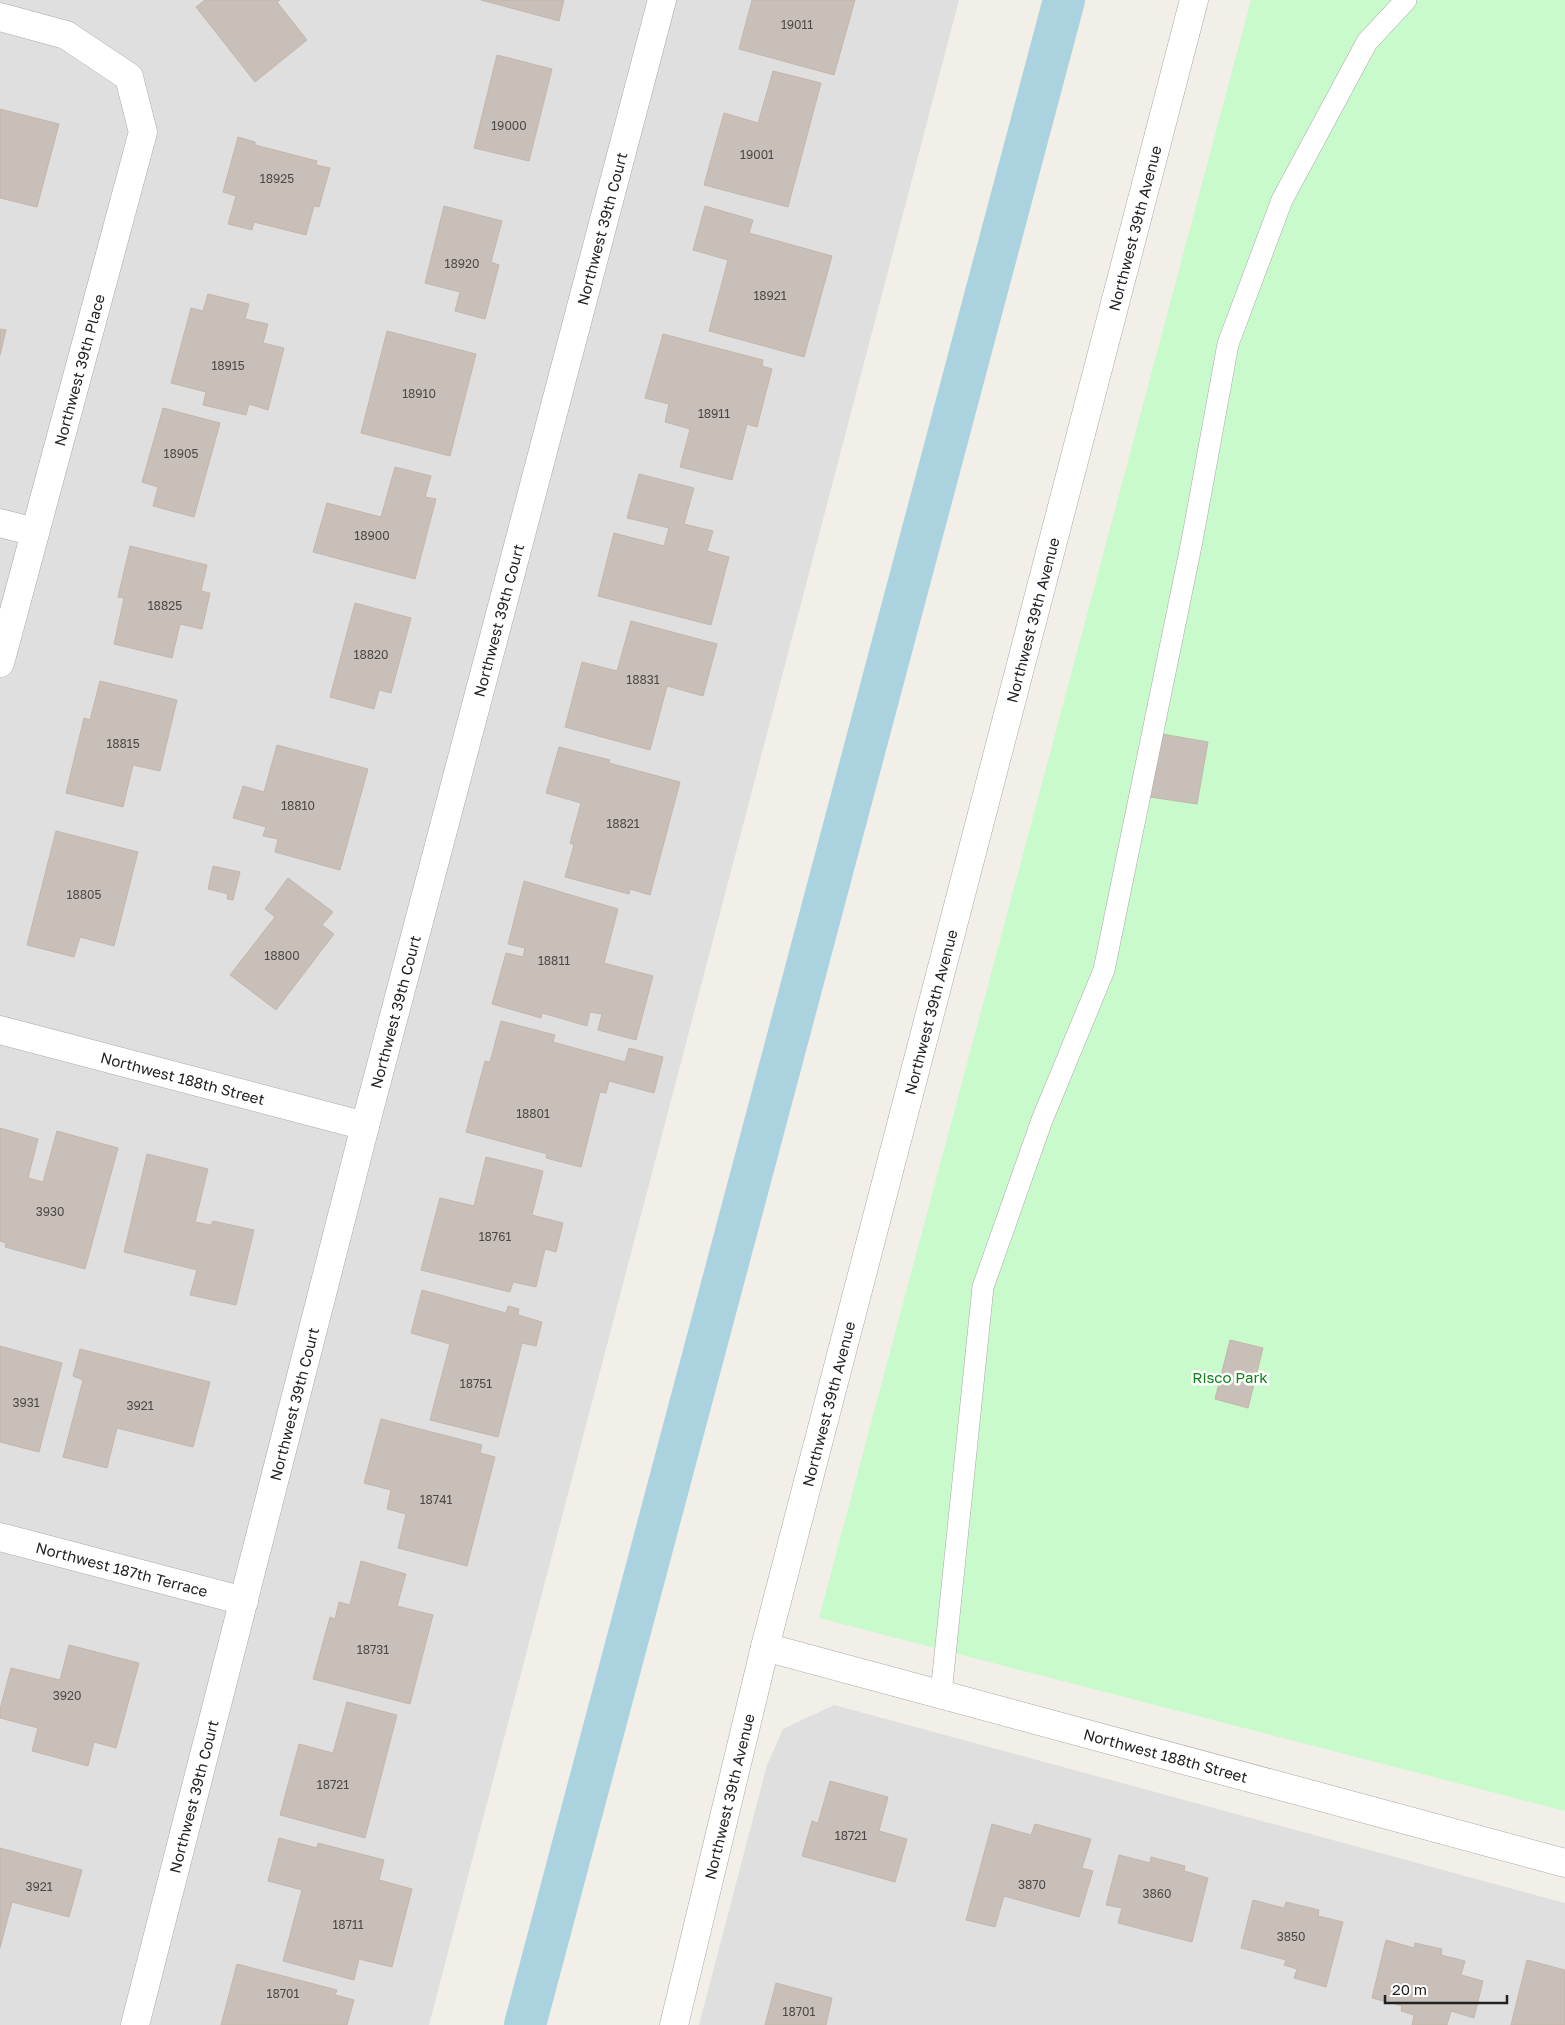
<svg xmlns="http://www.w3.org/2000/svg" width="1565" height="2025" viewBox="0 0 1565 2025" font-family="'Golos Text',sans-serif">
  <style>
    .residential { fill: #e0dfdf }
    .park { fill: #c8facc }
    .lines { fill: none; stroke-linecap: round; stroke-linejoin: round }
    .canal { stroke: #aad3df; stroke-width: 42 }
    .building { fill: #c7bfb8; stroke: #c4b6ab }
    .lane-casing { stroke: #a9a9a9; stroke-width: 22 }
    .street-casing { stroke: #a9a9a9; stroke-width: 29 }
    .lane { stroke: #fff; stroke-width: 21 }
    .street { stroke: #fff; stroke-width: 28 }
    .labels { text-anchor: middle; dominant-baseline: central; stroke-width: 5; stroke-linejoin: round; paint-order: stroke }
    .number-label { font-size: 12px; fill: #4b4948 }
    .street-label { font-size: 15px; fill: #222; stroke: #fff }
    .park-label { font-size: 15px; fill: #0c8416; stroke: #fff }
  </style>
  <rect width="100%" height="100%" fill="#f2efe9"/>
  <g class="residential">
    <path d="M0,0H959L429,2025H0Z"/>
    <path d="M834,1705L1565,1903V2025H699L767,1765L783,1729Z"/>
  </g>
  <path class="park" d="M1251,0H1565V1811L819,1618Z"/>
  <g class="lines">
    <path class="canal" d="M525,2025L1064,0"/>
  </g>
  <g class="building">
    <path d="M205,0H280L277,2L307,40L255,82L196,7Z"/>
    <path d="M481,0H564L559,21Z"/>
    <path d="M752,0H855L834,75L739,49Z"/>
    <path d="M497,55L552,69L529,161L474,148Z"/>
    <path d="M773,71L821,83L788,207L704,185L724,113L758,123Z"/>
    <path d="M0,109L59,124L37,207L0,198Z"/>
    <path d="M238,137L255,142V145L317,161L316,165L330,168L319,207L314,206L306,235L254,222L252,230L228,224L236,196L223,192Z"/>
    <path d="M444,206L502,221L491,262L499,265L485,319L455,311L460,292L425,283Z"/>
    <path d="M705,206L753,220L749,233L832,256L804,357L709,331L728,260L693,250Z"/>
    <path d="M208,294L249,304L245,319L268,324L263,343L284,348L268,410L249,404L246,415L203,405L206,392L171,383L191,308L203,311Z"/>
    <path d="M0,329L6,330L0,355Z"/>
    <path d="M387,331L476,354L450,456L361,433Z"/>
    <path d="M663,334L763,360L762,366L772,369L757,427L747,424L732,480L680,467L690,429L665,422L669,404L645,398Z"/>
    <path d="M163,408L220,423L194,517L153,506L158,487L142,482Z"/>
    <path d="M395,467L431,476L425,497L436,499L415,579L313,552L327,503L381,517Z"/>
    <path d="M639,474L694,488L684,524L713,531L707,551L729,557L711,625L598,596L614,533L664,546L669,528L627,518Z"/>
    <path d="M130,546L207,565L201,591L210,593L202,629L180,624L172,658L114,644L124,598L118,597Z"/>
    <path d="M355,603L411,618L391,693L379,690L374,709L330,697Z"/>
    <path d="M631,621L717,644L703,696L667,686L650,750L565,727L582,662L617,671Z"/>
    <path d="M100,681L177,700L160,771L133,765L123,807L66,793L84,718L90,720Z"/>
    <path d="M1162,734L1208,742L1197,804L1150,797Z"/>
    <path d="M277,745L368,769L340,870L275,852L278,839L263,836L266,827L233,818L243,786L264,792Z"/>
    <path d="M559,747L610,760L609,763L680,782L650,895L630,889L629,894L565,877L574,845L570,843L581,803L546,793Z"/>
    <path d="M56,831L138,852L114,946L80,937L74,957L27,945Z"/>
    <path d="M213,866L240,872L233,900L227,899L228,894L208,889Z"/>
    <path d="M288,878L333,912L322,925L334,934L276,1010L230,975L275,917L265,909Z"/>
    <path d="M524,881L618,909L604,963L653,976L636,1040L598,1030L602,1014L590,1012L587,1026L542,1013L541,1018L492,1004L506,953L523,957L525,948L508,944Z"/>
    <path d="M501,1021L555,1035L553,1042L625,1062L629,1048L663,1057L654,1093L609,1081L606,1093L600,1092L581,1167L546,1158L547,1154L466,1132L485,1061L490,1062Z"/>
    <path d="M0,1128L38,1139L28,1178L43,1182L57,1131L118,1148L85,1269L5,1247L6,1243L0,1241Z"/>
    <path d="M147,1154L208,1169L195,1222L211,1225L213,1221L254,1230L236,1305L190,1295L197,1270L124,1252Z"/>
    <path d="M486,1157L543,1171L532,1215L563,1223L556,1252L545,1249L536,1287L513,1282L510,1292L421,1270L440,1198L474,1206Z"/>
    <path d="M422,1290L506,1313L508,1306L519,1309L518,1315L542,1322L536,1346L522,1343L498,1437L430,1420L450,1344L411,1333Z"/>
    <path d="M1230,1340L1263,1348L1248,1408L1215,1399Z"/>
    <path d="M0,1346L62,1363L39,1452L0,1442Z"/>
    <path d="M80,1349L210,1382L193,1447L117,1428L107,1468L63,1457L83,1380L73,1376Z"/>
    <path d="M381,1419L482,1445L480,1453L495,1457L467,1566L398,1548L406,1514L387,1509L391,1490L364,1483Z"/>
    <path d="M361,1561L406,1574L397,1606L433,1615L410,1704L313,1679L330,1617L335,1619L339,1602L350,1605Z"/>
    <path d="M69,1645L139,1663L116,1748L94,1742L88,1766L32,1751L38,1728L0,1718V1709L11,1668L60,1680Z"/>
    <path d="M347,1702L397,1715L365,1838L280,1815L299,1744L333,1753Z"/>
    <path d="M830,1781L888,1797L879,1831L907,1839L895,1882L802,1856L812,1821L818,1823Z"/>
    <path d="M992,1824L1031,1835L1035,1824L1091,1839L1082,1868L1093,1871L1079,1917L1004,1896L995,1927L966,1920Z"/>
    <path d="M279,1838L317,1848L318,1843L384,1860L379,1880L412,1889L392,1967L359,1959L354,1980L283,1961L302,1890L268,1881Z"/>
    <path d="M0,1848L82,1870L69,1917L12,1902L0,1948Z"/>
    <path d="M1119,1855L1150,1863L1151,1857L1185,1866L1184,1871L1208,1878L1192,1942L1118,1923L1122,1908L1106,1905Z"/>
    <path d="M1253,1900L1284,1908L1286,1902L1319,1910L1318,1916L1343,1922L1326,1987L1294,1978L1297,1969L1284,1965L1286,1960L1241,1948Z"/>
    <path d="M1386,1940L1414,1948L1415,1943L1442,1949L1441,1955L1465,1961L1461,1975L1483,1981L1474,2018L1451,2011L1447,2025H1412L1414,2015L1401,2011L1402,2006L1372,1998Z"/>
    <path d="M1527,1960L1565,1970V2025H1511Z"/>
    <path d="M237,1964L337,1990L335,1995L354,2000L347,2025H221Z"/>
    <path d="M776,1983L832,1998L826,2025H765Z"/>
  </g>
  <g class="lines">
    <defs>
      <path id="lane" d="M941,1694L983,1287L1042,1120L1104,970L1192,541L1228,344L1282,200L1367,42L1406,0"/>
      <g id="street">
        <path d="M0,17L66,35L129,77L143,132L0,663"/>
        <path d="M0,523L35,532"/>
        <path id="s1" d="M0,1030L365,1126"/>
        <path id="s2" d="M0,1537L244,1601"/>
        <path id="s3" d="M765,1647L1565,1863"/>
        <path id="s4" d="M135,2025L365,1126L662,0"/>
        <path id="s5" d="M674,2025L765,1647L1194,0"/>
      </g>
    </defs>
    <use href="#lane" class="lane-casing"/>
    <use href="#street" class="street-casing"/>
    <use href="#lane" class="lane"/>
    <use href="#street" class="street"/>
  </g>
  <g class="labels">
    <g class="number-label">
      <text x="797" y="24">19011</text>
      <text x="509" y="125">19000</text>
      <text x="757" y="154">19001</text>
      <text x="277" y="178">18925</text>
      <text x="462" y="263">18920</text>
      <text x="770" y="295">18921</text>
      <text x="228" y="365">18915</text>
      <text x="419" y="393">18910</text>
      <text x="714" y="413">18911</text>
      <text x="181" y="453">18905</text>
      <text x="372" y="535">18900</text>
      <text x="165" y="605">18825</text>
      <text x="371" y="654">18820</text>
      <text x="643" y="679">18831</text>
      <text x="123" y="743">18815</text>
      <text x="298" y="805">18810</text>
      <text x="623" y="823">18821</text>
      <text x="84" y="894">18805</text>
      <text x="282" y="955">18800</text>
      <text x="554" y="960">18811</text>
      <text x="533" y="1113">18801</text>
      <text x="50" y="1211">3930</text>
      <text x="495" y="1236">18761</text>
      <text x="476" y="1383">18751</text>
      <text x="26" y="1402">3931</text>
      <text x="140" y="1405">3921</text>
      <text x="436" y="1499">18741</text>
      <text x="373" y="1649">18731</text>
      <text x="67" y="1695">3920</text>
      <text x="333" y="1784">18721</text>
      <text x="851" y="1835">18721</text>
      <text x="1032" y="1884">3870</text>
      <text x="39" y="1886">3921</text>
      <text x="1157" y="1893">3860</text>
      <text x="348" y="1924">18711</text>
      <text x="1291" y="1936">3850</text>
      <text x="283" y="1993">18701</text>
      <text x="799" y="2011">18701</text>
    </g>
    <g class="street-label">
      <text stroke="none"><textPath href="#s4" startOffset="1856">Northwest 39th Court</textPath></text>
      <text stroke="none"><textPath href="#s5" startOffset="1855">Northwest 39th Avenue</textPath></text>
      <text transform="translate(79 370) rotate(-75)">Northwest 39th Place</text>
      <text stroke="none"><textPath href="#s4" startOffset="1451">Northwest 39th Court</textPath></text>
      <text stroke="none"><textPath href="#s5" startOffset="1450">Northwest 39th Avenue</textPath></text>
      <text stroke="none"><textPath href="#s4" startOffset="1046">Northwest 39th Court</textPath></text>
      <text stroke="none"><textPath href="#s5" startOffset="1045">Northwest 39th Avenue</textPath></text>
      <text stroke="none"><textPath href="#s1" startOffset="189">Northwest 188th Street</textPath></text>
      <text stroke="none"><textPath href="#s4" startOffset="641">Northwest 39th Court</textPath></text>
      <text stroke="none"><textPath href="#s5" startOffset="640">Northwest 39th Avenue</textPath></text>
      <text stroke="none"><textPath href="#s2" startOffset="126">Northwest 187th Terrace</textPath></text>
      <text stroke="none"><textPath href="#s3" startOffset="415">Northwest 188th Street</textPath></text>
      <text stroke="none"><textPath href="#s4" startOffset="236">Northwest 39th Court</textPath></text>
      <text stroke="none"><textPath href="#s5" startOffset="235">Northwest 39th Avenue</textPath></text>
    </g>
    <g class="park-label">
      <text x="1230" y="1377">Risco Park</text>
    </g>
  </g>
  <path d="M1385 1995v8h122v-8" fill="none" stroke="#222222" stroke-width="2.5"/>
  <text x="1392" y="1995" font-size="15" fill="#222222" stroke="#ffffff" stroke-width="4" paint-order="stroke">20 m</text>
</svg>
